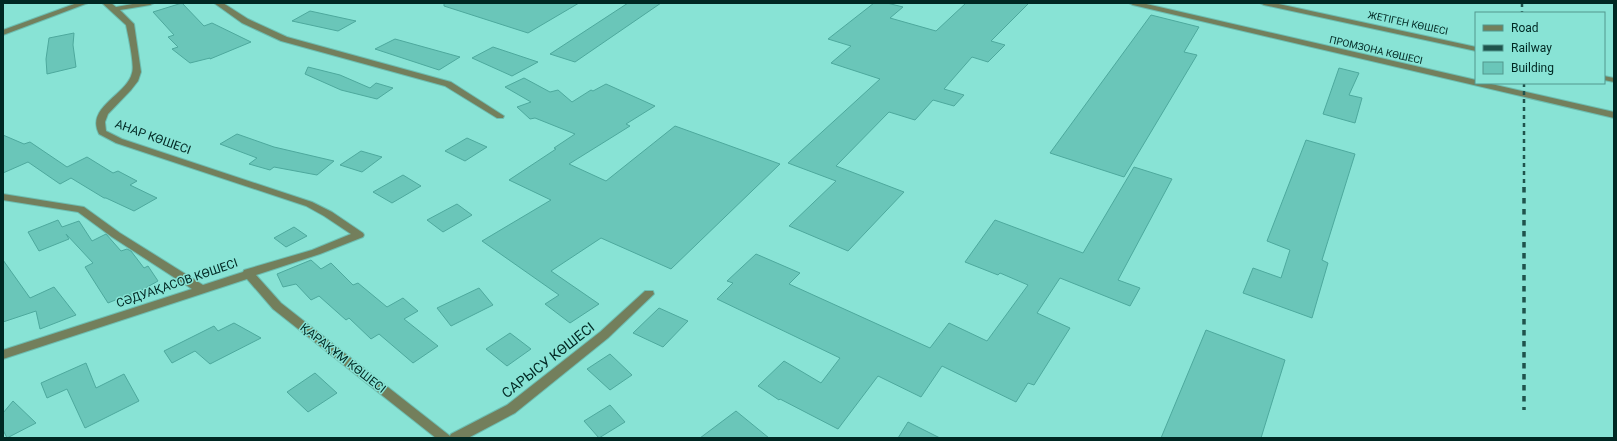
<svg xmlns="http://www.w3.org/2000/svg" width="1617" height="441" viewBox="0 0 1617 441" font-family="Roboto,sans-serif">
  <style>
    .building { fill: #6ac6b9; stroke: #4da99d }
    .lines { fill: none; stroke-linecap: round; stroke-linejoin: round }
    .minor-casing { stroke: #6dbeb1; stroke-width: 2 }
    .minor { fill: #737f5c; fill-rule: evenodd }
    .rail-far1 { stroke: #1f534c; stroke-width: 2.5; stroke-dasharray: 4 4; stroke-linecap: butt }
    .rail { stroke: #1f534c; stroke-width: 3.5; stroke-dasharray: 5.5 5.5; stroke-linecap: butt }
    .labels { text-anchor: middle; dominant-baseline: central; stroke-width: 3; stroke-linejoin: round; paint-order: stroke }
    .far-street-label { font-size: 10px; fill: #002823; stroke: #88e3d5 }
    .street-label { font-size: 12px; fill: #002823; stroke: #88e3d5 }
    .near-street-label { font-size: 14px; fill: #002823; stroke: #88e3d5 }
  </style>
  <rect width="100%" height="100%" fill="#88e3d5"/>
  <g class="building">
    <path d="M182,3L204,26L212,23L251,42L210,59V58L190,63L172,49L178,47L168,37L174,35L153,12Z"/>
    <path d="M444,3H579L528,33L444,6Z"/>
    <path d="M628,3H661L575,62L550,54Z"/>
    <path d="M874,3H887L903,7L890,18L936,31L966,3H1029L991,41L1005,45L988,62L972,57L944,89L964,95L954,106L933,100L915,120L889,112L836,166L904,192L848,251L789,226L836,181L788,163L880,79L831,63L851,46L828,39Z"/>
    <path d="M310,11L356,21L338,31L292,21Z"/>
    <path d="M1151,15L1199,27L1184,52L1197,55L1124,177L1050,153Z"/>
    <path d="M74,33L73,45L76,67L47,74L46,59L49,38Z"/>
    <path d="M395,39L460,57L439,70L375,49Z"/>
    <path d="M493,47L538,62L512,76L472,58Z"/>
    <path d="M308,67L340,75L370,88L376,83L393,88L377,99L341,90L305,74Z"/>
    <path d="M1339,68L1359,73L1349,95L1362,98L1355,123L1323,114Z"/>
    <path d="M524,78L550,92L558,90L572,102L591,90L593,91L606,84L655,106L626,124L630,126L569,164L606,181L675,126L780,164L671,269L601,238L551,271L599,304L570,323L545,304L559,295L482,241L551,200L509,180L556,149L554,148L575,134L535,118L530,119L517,107L531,102L505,87Z"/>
    <path d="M237,134L274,147L334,161L317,175L274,167L270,170L249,164L257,158L220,144Z"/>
    <path d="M3,135L24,144L30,142L67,167L87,157L113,173L118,171L137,181L130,185L157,198L134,211L106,198H104L71,178L60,184L28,162L3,173Z"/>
    <path d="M467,138L487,147L465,161L445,151Z"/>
    <path d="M1306,140L1355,154L1322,260L1328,263L1312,318L1243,293L1253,268L1281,278L1290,250L1267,241Z"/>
    <path d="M361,151L382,157L362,172L340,165Z"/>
    <path d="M1134,167L1172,179L1118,280L1140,288L1130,306L1060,278L1037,313L1070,328L1034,385L1028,383L1016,402L942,366L921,397L878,376L838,429L780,399L779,400L758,386L784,361L821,383L840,358L717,299L733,283L727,281L756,254L800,273L789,284L930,348L949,323L987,341L1028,285L1000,273L998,275L965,262L995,220L1083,253Z"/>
    <path d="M403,175L421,186L392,203L373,192Z"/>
    <path d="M457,204L472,215L443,232L427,220Z"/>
    <path d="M58,220L62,227L79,221L92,241L106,234L121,251L127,249L131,251L144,268L148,266L158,281L131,296L130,294L108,303L85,267L93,263L66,234L69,239L39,251L28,232Z"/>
    <path d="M294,227L307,236L286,247L274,238Z"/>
    <path d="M3,260L30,298L54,287L76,315L40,329L36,311L3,322Z"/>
    <path d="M311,260L321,269L331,263L353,285L358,283L387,307L403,298L418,311L404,319L438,346L413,363L379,334L371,339L349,318L346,320L319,296L311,300L296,284L283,287L277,274Z"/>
    <path d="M479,288L493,305L451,326L437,308Z"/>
    <path d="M659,308L688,321L663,347L633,333Z"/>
    <path d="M234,323L261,338L210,364L195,351L172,363L164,351L214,326L218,331Z"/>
    <path d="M1206,330L1285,360L1261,438H1161Z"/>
    <path d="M510,333L531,349L507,366L486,349Z"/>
    <path d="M610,354L632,375L610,390L587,369Z"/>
    <path d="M86,363L96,388L124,374L139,401L85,428L67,389L47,398L41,383Z"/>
    <path d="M315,373L337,393L308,412L287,392Z"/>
    <path d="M13,401L36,423L7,438L3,430V413Z"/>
    <path d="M610,405L625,422L599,438L584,421Z"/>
    <path d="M736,411L769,438H700Z"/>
    <path d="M908,422L940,438H898Z"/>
  </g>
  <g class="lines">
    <defs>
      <g id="minor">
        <path d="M77,3H88L3,35V30Z"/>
        <path d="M102,3H111L116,7L138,3H154L150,5L120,10L134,24L141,72L138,81L131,90L108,114L105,122L106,131L122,139L312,202L332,212L363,233L364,235L363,237L320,254L256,275L281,303L450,436L451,434L507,405L600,332L645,291H653L654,294L608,338L515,413L468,438H436L273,309L247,279L3,359V350L192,289L112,237L78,212L3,200V194L84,207L120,233L203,285L243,272L244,270L312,250L351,234L324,216L306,206L116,143L99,134C85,107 127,95 132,73C135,65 128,35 126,25Z"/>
        <path d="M214,3H223L248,19L287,37L451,82L504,116L503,118H497L445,86L281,41L242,23Z"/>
        <path d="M1129,3H1142L1476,80V83H1487L1614,112V118L1133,5Z"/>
        <path d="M1260,3H1274L1476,47V51L1264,5Z"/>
        <path d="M1604,76L1614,78V82L1604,80Z"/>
      </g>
    </defs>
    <use href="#minor" class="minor-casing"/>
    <use href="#minor" class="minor"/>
    <g class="rail-far1">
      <path d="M1522,3V13"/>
      <path d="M1524,83V188"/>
    </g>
    <path class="rail" d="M1524,187V410"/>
  </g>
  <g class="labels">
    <g class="far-street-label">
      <text transform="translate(1408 23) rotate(12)">ЖЕТІГЕН КӨШЕСІ</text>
      <text transform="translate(1376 50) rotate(13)">ПРОМЗОНА КӨШЕСІ</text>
    </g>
    <g class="street-label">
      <text transform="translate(153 137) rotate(20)">АНАР КӨШЕСІ</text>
      <text transform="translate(177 283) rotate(-19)">СӘДУАҚАСОВ КӨШЕСІ</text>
      <text transform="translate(343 358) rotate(38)">ҚАРАҚҰМ КӨШЕСІ</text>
    </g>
    <g class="near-street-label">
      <text transform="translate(548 360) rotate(-38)">САРЫСУ КӨШЕСІ</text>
    </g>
  </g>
  <rect width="1617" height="441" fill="none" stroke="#002823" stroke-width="8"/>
  <rect x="1475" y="12" width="130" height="72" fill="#88e3d5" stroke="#52988e"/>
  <rect x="1483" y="25" width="20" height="6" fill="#737f5c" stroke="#52988e"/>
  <text x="1511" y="32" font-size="12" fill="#002823">Road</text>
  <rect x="1483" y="45" width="20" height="6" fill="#1f534c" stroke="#52988e"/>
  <text x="1511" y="52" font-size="12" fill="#002823">Railway</text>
  <rect x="1483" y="62" width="20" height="12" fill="#6ac6b9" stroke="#52988e"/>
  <text x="1511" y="72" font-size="12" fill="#002823">Building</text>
</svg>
